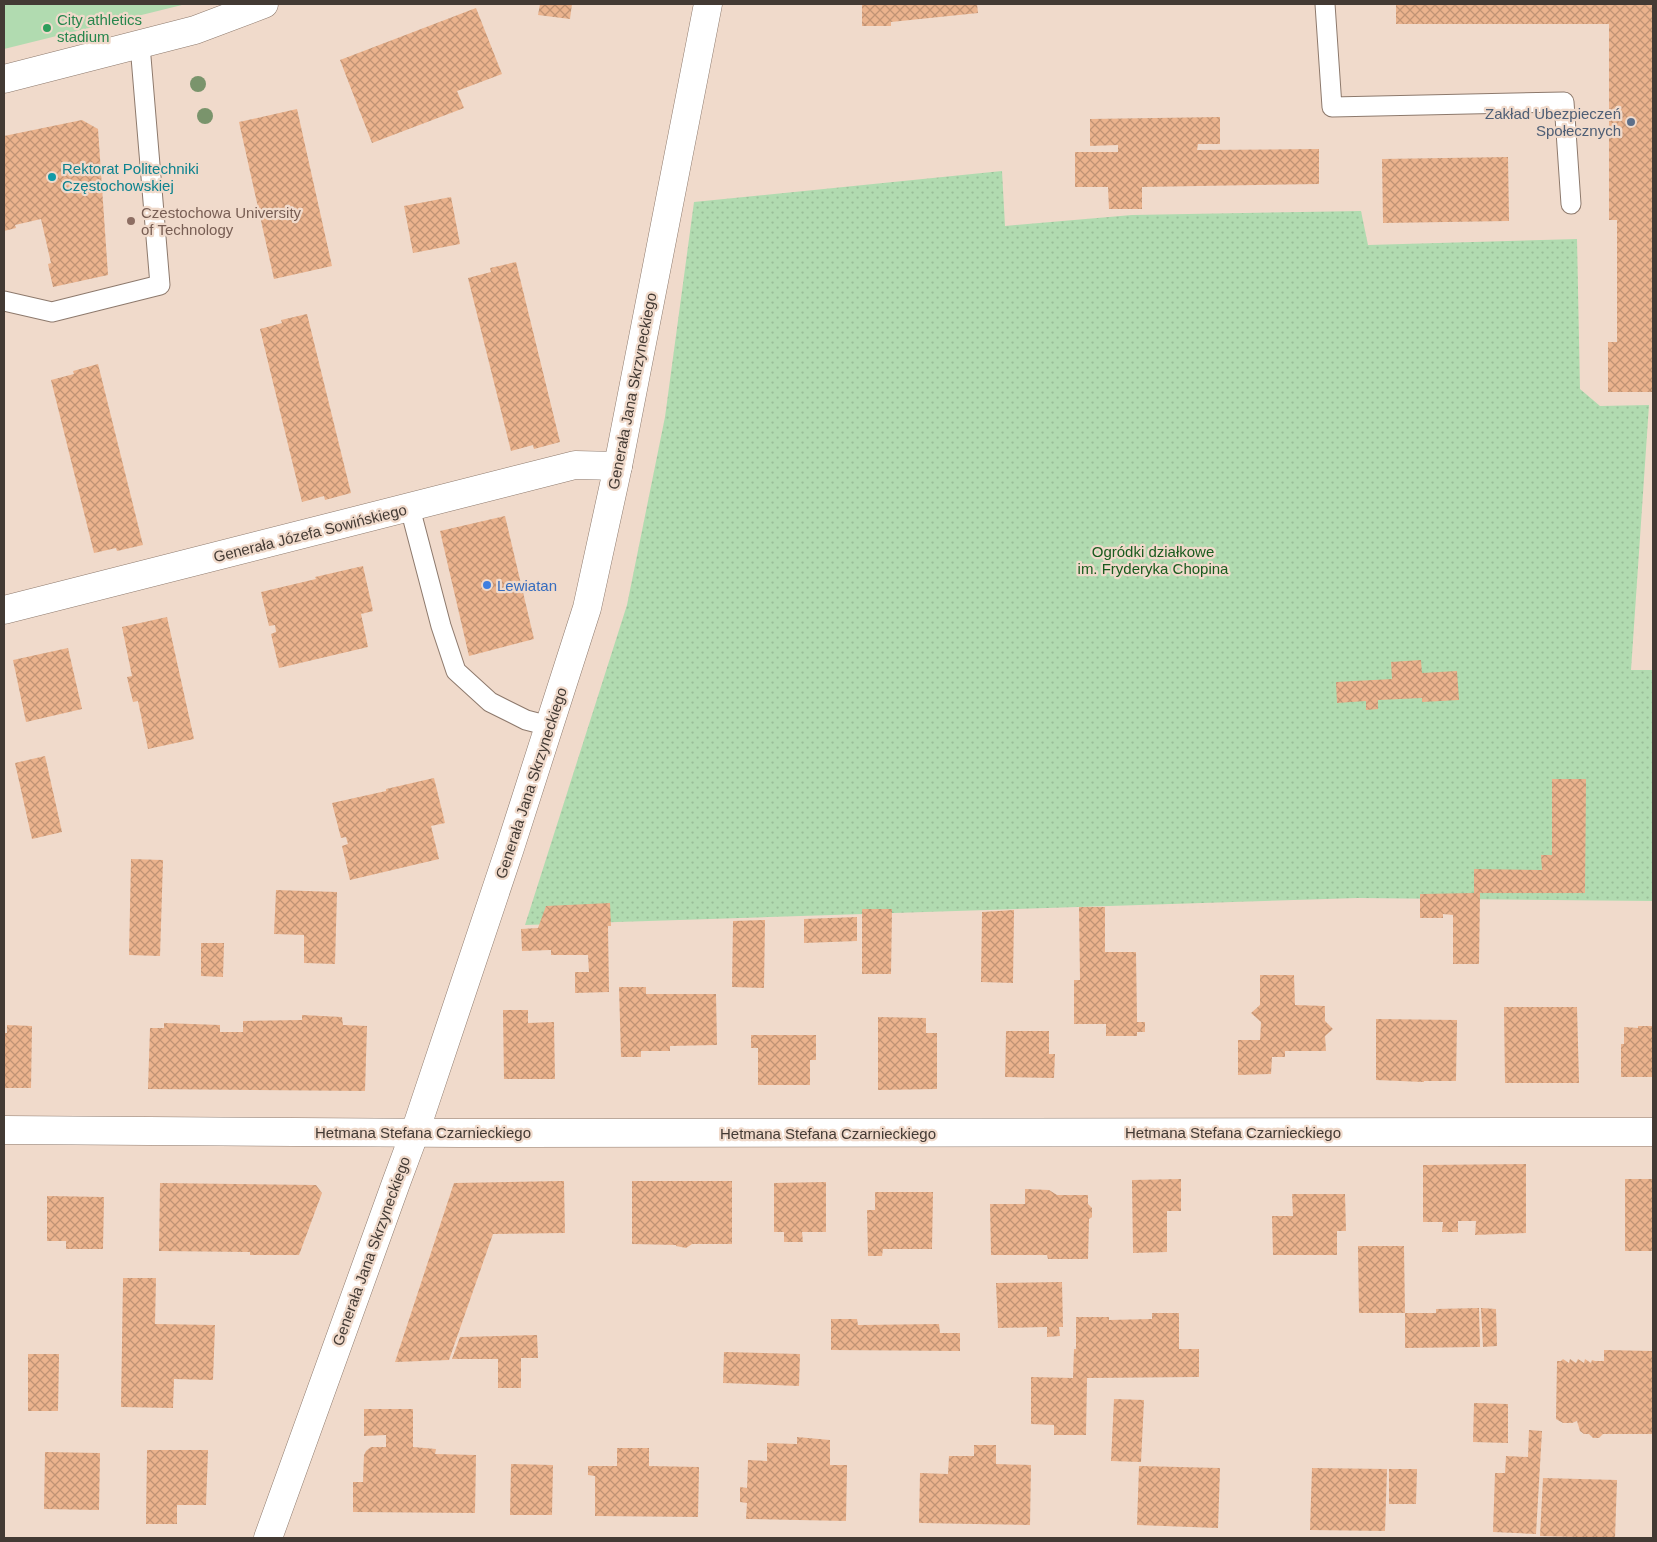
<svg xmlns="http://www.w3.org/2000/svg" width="1657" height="1542" viewBox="0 0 1657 1542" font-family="Helvetica,sans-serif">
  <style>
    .green { fill: url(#green-dots) }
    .pitch { fill: #b1dbb0 }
    .building { fill: url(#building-cross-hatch) }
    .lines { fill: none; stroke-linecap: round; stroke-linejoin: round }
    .lane-casing { stroke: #8d796c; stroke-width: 21 }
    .street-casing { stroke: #8d796c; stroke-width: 29 }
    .secondary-casing { stroke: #8d796c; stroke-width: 29 }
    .lane { stroke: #fff; stroke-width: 19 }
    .street { stroke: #fff; stroke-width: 28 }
    .secondary { stroke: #fff; stroke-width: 28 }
    .tree { fill: #7a946c }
    .leisure-dot { fill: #2e9e5b; stroke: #f0dacb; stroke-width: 2 }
    .service-dot { fill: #5c6f8a; stroke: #f0dacb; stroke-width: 2 }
    .culture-dot { fill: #0f9aa8; stroke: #f0dacb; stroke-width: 2 }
    .education-dot { fill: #8d6e63; stroke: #f0dacb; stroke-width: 2 }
    .shop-dot { fill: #3f7fe0; stroke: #f0dacb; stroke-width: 2 }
    .labels { text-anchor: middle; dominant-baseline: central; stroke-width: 4.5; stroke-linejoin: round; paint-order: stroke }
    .leisure-label { font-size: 15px; fill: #27864d; stroke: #f0dacb; text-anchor: start }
    .service-label { font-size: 15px; fill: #4e5e75; stroke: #f0dacb; text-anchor: end }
    .culture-label { font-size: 15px; fill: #0d838f; stroke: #f0dacb; text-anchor: start }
    .education-label { font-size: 15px; fill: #785e54; stroke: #f0dacb; text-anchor: start }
    .street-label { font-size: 15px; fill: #433a34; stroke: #f0dacb }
    .park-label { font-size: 15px; fill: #195b1e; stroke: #f0dacb }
    .shop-label { font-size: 15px; fill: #366cbe; stroke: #f0dacb; text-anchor: start }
  </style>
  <defs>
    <pattern id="green-dots" width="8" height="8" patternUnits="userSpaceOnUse" patternTransform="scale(1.25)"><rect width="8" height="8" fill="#b1dbb0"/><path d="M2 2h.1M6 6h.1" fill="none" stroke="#99bd98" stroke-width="1.8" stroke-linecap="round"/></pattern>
    <pattern id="building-cross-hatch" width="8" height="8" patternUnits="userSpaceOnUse" patternTransform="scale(1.25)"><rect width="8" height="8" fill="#ebb38d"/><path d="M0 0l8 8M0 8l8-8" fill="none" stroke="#c09374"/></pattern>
  </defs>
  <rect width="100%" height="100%" fill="#f0dacb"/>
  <path class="green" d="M1002,171L1005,226L1132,215L1361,211L1368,245L1577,239L1580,389L1600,406L1649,405L1631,670H1653V901L1358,898L525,925L627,605L665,417L694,202Z"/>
  <path class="pitch" d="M4,4H186L4,49Z"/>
  <g class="building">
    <path d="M540,4H572L570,19L538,15Z"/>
    <path d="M862,4H977L978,13L891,22V26H862Z"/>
    <path d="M1396,4H1653V392H1608V342H1617V220H1609V24H1396Z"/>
    <path d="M476,8L502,74L457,91L464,108L372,143L340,60Z"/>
    <path d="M297,109L332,266L274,279L239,122Z"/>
    <path d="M1220,117V144H1198L1197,150L1319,149V184L1142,187V209H1109L1108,187H1075V152H1118V145L1090,146V119Z"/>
    <path d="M82,120L98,129L108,275L53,287L48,264L51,263L41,219L15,225L16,228L4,231V136Z"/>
    <path d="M1508,157L1509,221L1383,223L1382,159Z"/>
    <path d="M451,197L460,244L413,253L404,206Z"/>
    <path d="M516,262L560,442L534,449L533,445L511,451L468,278L491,272L490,268Z"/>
    <path d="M307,314L351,493L325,500L324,496L302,502L260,329L282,323L281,320Z"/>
    <path d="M98,364L143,545L117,551L116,548L94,553L51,380L74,374L73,371Z"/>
    <path d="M505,516L534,639L469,656L440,531Z"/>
    <path d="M363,566L373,611L361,614L368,647L279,668L271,634L276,632L275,625L269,626L261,592L316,579L315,577Z"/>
    <path d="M167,617L194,739L148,749L138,701L133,702L127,677L132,676L122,627Z"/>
    <path d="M68,648L82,709L26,722L13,660Z"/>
    <path d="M1421,660L1422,673L1457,671L1459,700L1422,702V698L1378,700V709L1366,710V701L1337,703L1336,682L1392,679L1391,662Z"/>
    <path d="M45,756L62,832L32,839L15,763Z"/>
    <path d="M434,778L445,823L431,826L439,859L350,880L342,846L348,844L346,837L341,838L332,803L386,791V789Z"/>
    <path d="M1552,779H1586L1585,893H1480L1479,964H1453V915L1443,914V918H1420V894L1474,893V869L1542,870L1541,855H1552Z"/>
    <path d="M131,859L163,860L160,956L129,955Z"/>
    <path d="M276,890L337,892L335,964L304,963V935L274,934Z"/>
    <path d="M610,903L611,926H608L609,992L575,993V972H589L588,955H551V950L522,951L521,929L538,928L546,906Z"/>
    <path d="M1079,907H1105V952H1136L1137,1022H1145V1032H1137V1036H1106V1024H1074V980H1080Z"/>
    <path d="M862,909H892L891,974H862Z"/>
    <path d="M1014,910L1013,983L981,982L982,912Z"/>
    <path d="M857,917V941L804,943V919Z"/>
    <path d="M765,920L764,988L732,987L733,921Z"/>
    <path d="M201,943H224L223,977L201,976Z"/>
    <path d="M1260,975H1294L1295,1005L1325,1006V1021L1333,1029L1325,1036L1326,1051H1285V1057H1272L1271,1074L1238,1075V1040H1260L1261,1022L1251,1013L1260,1005Z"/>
    <path d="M619,987H646V994H716L717,1045L670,1046V1051H641V1057H621Z"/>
    <path d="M1504,1007H1577L1579,1083H1505Z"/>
    <path d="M503,1010H528V1023L554,1022L555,1079H504Z"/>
    <path d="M302,1015L342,1017L343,1025L367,1026L365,1091L148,1089L150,1028H164V1023L220,1025V1032H243V1021L302,1020Z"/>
    <path d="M878,1017L926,1018V1033H937V1089L878,1090Z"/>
    <path d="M1376,1019L1457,1020L1456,1081H1424V1082L1376,1080Z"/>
    <path d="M7,1025L32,1026L31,1088H4V1033H7Z"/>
    <path d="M1638,1026H1653V1077H1621V1044H1624V1027L1638,1028Z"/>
    <path d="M1006,1031H1049V1054H1055L1054,1078L1005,1077Z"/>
    <path d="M751,1035H816V1060H810V1085H758V1048H751Z"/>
    <path d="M1526,1164V1233L1475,1235L1476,1221H1458V1232H1442L1443,1222H1423V1165Z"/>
    <path d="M1181,1179V1211H1167V1252L1133,1253L1132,1180Z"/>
    <rect x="1625" y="1179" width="28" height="72"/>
    <path d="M564,1181L565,1233L493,1234L449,1360L395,1362L454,1183Z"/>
    <path d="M632,1181H732V1244H692L686,1248L676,1246V1245L632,1244Z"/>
    <path d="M826,1182V1232H802L803,1242H784V1232H774V1183Z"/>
    <path d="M160,1183L316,1185L322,1193L299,1255H250V1252L159,1251Z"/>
    <path d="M1025,1189L1049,1190L1057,1195H1088V1204L1092,1208V1217L1089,1219L1088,1259H1048L1047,1255H991L990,1204H1025Z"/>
    <path d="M875,1192H933L932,1249H883L882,1256H868L867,1210H875Z"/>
    <path d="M1292,1194H1345L1346,1231H1337V1255H1273L1272,1216H1293Z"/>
    <path d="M47,1196L104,1197L103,1249H66V1241H47Z"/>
    <path d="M1358,1246H1404L1405,1313H1359Z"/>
    <path d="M123,1278H156L155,1324L215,1325L213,1380L174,1379L173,1408L121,1407Z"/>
    <path d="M1062,1282L1063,1327H1059L1060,1336L1047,1337V1327L998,1328L996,1283Z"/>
    <path d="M1479,1308L1480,1347L1405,1348V1313H1436V1309Z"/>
    <path d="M1481,1308L1496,1309L1497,1346L1483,1347Z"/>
    <path d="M1152,1313H1179V1349H1199V1377L1087,1378L1086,1435H1054V1425L1031,1424V1377L1073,1378L1074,1349H1076V1317H1109V1320L1152,1319Z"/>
    <path d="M831,1319H857L858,1325L939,1324L940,1333H960V1351L831,1350Z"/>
    <path d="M537,1335L538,1358H521V1388H498V1359H452L460,1337Z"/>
    <path d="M1604,1350L1653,1351V1434H1603L1599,1438H1593L1589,1434H1584L1580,1431L1577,1421L1572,1423H1563L1556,1419L1557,1361H1561L1563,1359L1569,1363L1570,1359L1576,1363L1578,1359L1584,1363L1585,1359L1591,1363L1592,1360L1595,1361H1604Z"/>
    <path d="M724,1352L800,1354L799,1386L723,1383Z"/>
    <path d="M28,1354H59L58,1411H28Z"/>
    <path d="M1114,1399L1144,1400L1141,1462L1111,1461Z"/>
    <path d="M1474,1403L1508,1404V1443L1473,1442Z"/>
    <path d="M364,1409H413V1447L436,1449L435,1454L476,1455L475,1513L353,1512V1482H363L364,1455L366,1451L371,1447H386V1435L364,1436Z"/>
    <path d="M1529,1430L1542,1431L1536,1534L1493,1532L1495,1473H1505L1506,1456L1528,1457Z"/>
    <path d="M797,1437L830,1440V1465H847L846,1521L746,1519L747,1503L740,1502V1487L747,1488L748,1460L767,1461V1443L797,1444Z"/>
    <path d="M974,1445H996V1464L1031,1465L1030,1525L919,1523L920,1473L948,1474L949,1456H974Z"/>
    <path d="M617,1448H649V1466L699,1467L698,1517L595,1516V1476L588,1475V1466H617Z"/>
    <path d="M147,1450H208L206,1505H177V1524H146Z"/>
    <path d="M45,1452L100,1453L99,1510L44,1509Z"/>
    <path d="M511,1464L553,1465L552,1515H510Z"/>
    <path d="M1139,1466L1220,1468L1218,1528L1137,1525Z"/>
    <path d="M1312,1468L1387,1469L1385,1531L1310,1530Z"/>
    <path d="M1389,1469H1417L1416,1504H1389Z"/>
    <path d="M1543,1478L1617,1480L1615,1538L1540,1536Z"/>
  </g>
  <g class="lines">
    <defs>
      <g id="lane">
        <path d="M1325,4L1332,107L1564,102L1571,204"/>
        <path d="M4,301L52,312L160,285L140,45"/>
        <path d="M410,508L441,626L456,671L490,702L526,720L549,726"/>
      </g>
      <g id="street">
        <path d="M4,610L575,465L618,466"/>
        <path d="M4,1130L459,1133L1653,1132"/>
        <path d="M268,1538L396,1183L415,1132L510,848L587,608L618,466L708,4"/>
      </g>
      <path id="secondary" d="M4,79L195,30L264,4"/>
    </defs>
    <use href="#lane" class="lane-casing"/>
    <use href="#street" class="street-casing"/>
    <use href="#secondary" class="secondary-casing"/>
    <use href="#lane" class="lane"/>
    <use href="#street" class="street"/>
    <use href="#secondary" class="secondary"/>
  </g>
  <g class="tree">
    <circle cx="198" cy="84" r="8"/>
    <circle cx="205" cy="116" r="8"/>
  </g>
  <circle class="leisure-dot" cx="47" cy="28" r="5"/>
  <circle class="service-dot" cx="1631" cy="122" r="5"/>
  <circle class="culture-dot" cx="52" cy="177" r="5"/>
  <circle class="education-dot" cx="131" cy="221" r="5"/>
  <circle class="shop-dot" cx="487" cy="585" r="5"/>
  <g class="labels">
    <g class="leisure-label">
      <text x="57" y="19">City athletics<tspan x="57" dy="17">stadium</tspan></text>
    </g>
    <g class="service-label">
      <text x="1621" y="113">Zakład Ubezpieczeń<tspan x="1621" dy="17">Społecznych</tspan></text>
    </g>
    <g class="culture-label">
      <text x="62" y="168">Rektorat Politechniki<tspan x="62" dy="17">Częstochowskiej</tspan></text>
    </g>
    <g class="education-label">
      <text x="141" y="212">Czestochowa University<tspan x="141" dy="17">of Technology</tspan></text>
    </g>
    <g class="street-label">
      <text transform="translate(632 391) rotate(-79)">Generała Jana Skrzyneckiego</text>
      <text transform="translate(310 533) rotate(-14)">Generała Józefa Sowińskiego</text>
      <text transform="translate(531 783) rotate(-72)">Generała Jana Skrzyneckiego</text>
      <text x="423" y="1132">Hetmana Stefana Czarnieckiego</text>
      <text x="1233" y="1132">Hetmana Stefana Czarnieckiego</text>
      <text x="828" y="1133">Hetmana Stefana Czarnieckiego</text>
      <text transform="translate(371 1251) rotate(-70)">Generała Jana Skrzyneckiego</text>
    </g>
    <g class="park-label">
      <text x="1153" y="551">Ogródki działkowe<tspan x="1153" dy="17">im. Fryderyka Chopina</tspan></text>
    </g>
    <g class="shop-label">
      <text x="497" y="585">Lewiatan</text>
    </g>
  </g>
  <rect width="1657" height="1542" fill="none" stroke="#433a34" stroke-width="10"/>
</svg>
